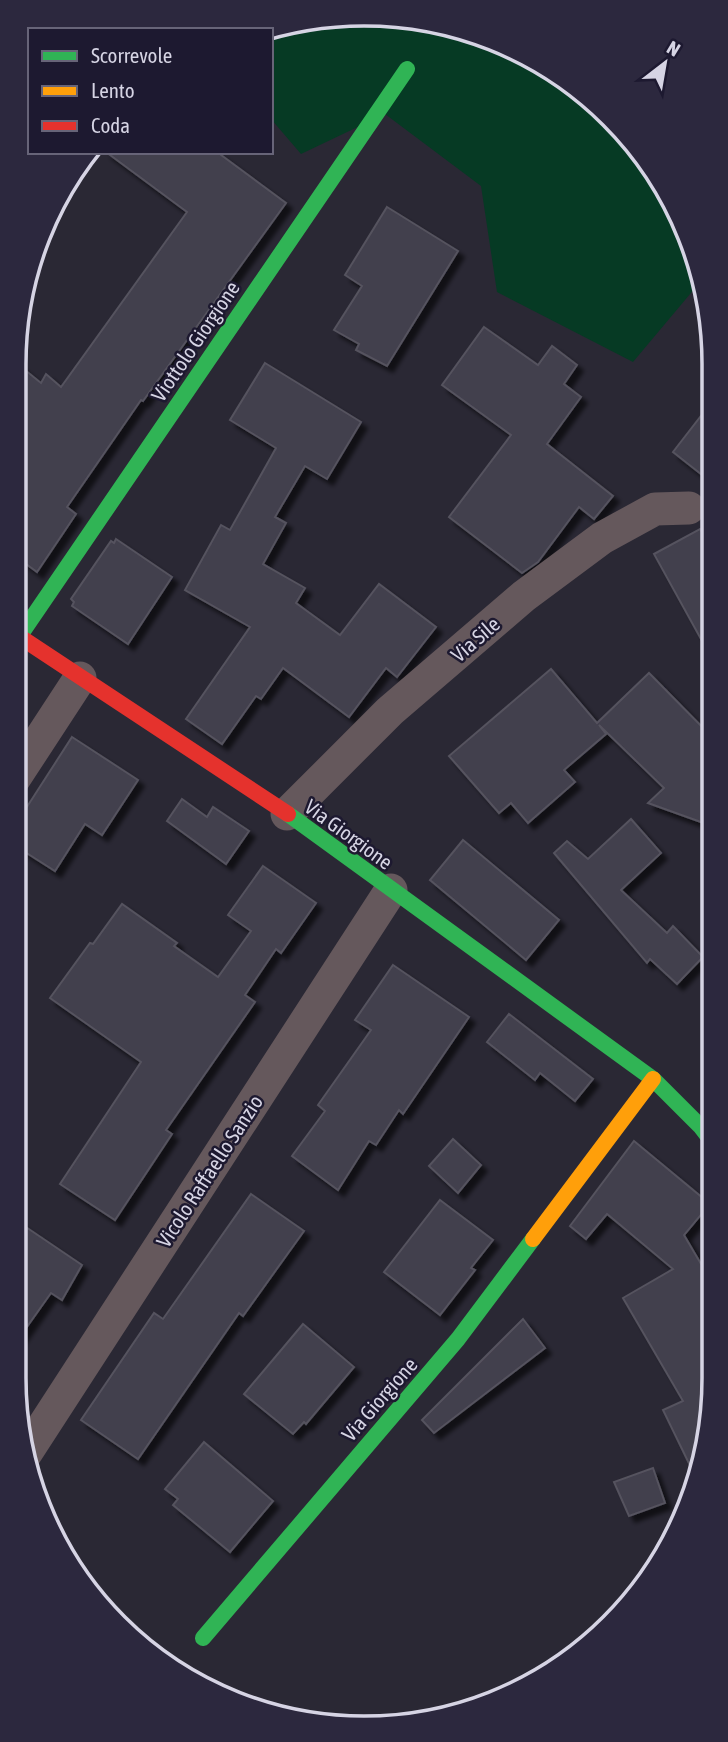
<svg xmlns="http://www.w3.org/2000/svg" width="728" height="1742" viewBox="0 0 728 1742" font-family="'Asap Condensed',sans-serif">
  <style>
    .green { fill: #063a24 }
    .building { fill: #423f4d; stroke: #55535e; stroke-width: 2; filter: url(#shadow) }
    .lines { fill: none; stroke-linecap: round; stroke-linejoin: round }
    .street { stroke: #65585c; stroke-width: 33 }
    .fast { stroke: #30b455; stroke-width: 16 }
    .slow { stroke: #ff9f0a; stroke-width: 16 }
    .jam { stroke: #e5322d; stroke-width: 16 }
    .labels { text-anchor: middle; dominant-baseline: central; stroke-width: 5; stroke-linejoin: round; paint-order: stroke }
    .street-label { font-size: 21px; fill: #d6d4e4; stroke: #1d1930 }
    .rim { fill: none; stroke: #d6d4e4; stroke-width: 3.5 }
  </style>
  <defs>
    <filter id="shadow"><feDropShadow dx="6" dy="6" stdDeviation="2" flood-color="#0009"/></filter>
  </defs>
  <rect width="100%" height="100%" fill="#2a2834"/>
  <path class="green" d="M342,15L477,33L577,86L641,151L687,230L701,281L633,362L497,292L481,186L385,114L301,154L271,119V33Z"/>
  <g class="building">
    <path d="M106,152H217L286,203L143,401L141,400L67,507L76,514L37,572L14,555V361L41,383L46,374L61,387L187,212Z"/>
    <path d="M387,207L458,251L387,366L356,350L359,344L334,330L362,286L345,275Z"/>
    <path d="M484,327L538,365L552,346L577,365L564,384L581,397L547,444L613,496L594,519L579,507L538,562L522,573L449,517L511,435L442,385Z"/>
    <path d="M265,363L361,422L327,479L305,466L275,517L286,523L263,564L305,588L296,603L340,635L379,584L436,627L397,677L386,668L349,717L283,668L261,699L256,696L222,744L186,719L250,627L185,590L221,525L230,530L276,448L230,420Z"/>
    <path d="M711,403V482L673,452Z"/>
    <path d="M700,529L712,549V659L654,554Z"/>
    <path d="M116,539L172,577L128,644L72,606L74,602L71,599L111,541L114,543Z"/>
    <path d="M551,669L597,723L649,673L712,737V826L648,803L664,788L599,725L606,734L564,770L575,782L528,823L511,803L499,813L449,756Z"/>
    <path d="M72,737L138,780L102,835L85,824L55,871L14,845V827Z"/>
    <path d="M182,799L207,817L213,807L249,831L226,864L167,821Z"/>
    <path d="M631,819L661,853L621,890L667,933L673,926L703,957L677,984L650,959L647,963L554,853L567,841L588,859Z"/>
    <path d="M463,840L559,920L526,960L430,880Z"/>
    <path d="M263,866L316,903L281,953L276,949L245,995L255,1002L166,1130L172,1134L115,1220L60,1184L141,1062L50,998L90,943L93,944L122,904L177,943L174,946L218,977L251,931L228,915Z"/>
    <path d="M393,965L469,1017L403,1114L399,1110L376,1145L369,1141L338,1190L292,1156L325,1111L318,1105L371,1030L355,1020Z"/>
    <path d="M509,1014L593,1079L575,1101L540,1073L535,1080L487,1042Z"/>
    <path d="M453,1139L481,1165L458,1193L429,1166Z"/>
    <path d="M634,1141L710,1204L684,1235L714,1286V1378L697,1480L663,1410L683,1401L623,1298L673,1269L607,1214L586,1239L570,1226Z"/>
    <path d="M251,1194L304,1231L243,1316L239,1313L138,1459L81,1420L154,1313L163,1319Z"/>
    <path d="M440,1200L493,1240L471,1268L475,1270L440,1315L384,1272Z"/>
    <path d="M14,1219L82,1265L62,1300L51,1293L14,1345Z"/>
    <path d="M523,1319L545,1348L434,1433L422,1420Z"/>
    <path d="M303,1324L354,1367L306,1424L304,1422L293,1434L244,1394Z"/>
    <path d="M204,1442L273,1501L230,1552L173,1505L178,1499L165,1489Z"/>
    <path d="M653,1468L665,1503L629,1516L614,1482Z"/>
  </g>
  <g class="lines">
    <g class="street">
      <path d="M14,779L80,678"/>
      <path d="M287,814L390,711L524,596L602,538L655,509L689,508"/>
      <path d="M26,1453L391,890"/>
    </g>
    <g class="fast">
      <path d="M19,637L407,69"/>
      <path d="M288,814L653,1079L700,1126L713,1143"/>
      <path d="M203,1638L458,1339L533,1239"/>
    </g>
    <path class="slow" d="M533,1239L653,1079"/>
    <path class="jam" d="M14,633L288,814"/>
  </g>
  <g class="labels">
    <g class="street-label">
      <text transform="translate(195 341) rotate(-56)">Viottolo Giorgione</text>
      <text transform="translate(475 639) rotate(-41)">Via Sile</text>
      <text transform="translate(349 834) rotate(36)">Via Giorgione</text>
      <text transform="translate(209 1171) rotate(-57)">Vicolo Raffaello Sanzio</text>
      <text transform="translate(379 1399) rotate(-49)">Via Giorgione</text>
    </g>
  </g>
  <path d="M0 0H728V1742H0ZM364 26H364A338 338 0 0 1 702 364V1378A338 338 0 0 1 364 1716H364A338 338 0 0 1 26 1378V364A338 338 0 0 1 364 26Z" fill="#2c283e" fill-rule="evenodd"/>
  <path class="rim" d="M364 26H364A338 338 0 0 1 702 364V1378A338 338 0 0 1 364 1716H364A338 338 0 0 1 26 1378V364A338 338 0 0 1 364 26Z"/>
  <rect x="28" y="28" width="245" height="126" fill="#1d1930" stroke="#676478" stroke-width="2"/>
  <rect x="42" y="51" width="35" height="10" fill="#30b455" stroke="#676478" stroke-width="2"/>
  <text x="91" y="63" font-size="21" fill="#d6d4e4">Scorrevole</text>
  <rect x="42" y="86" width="35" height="10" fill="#ff9f0a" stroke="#676478" stroke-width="2"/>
  <text x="91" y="98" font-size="21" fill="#d6d4e4">Lento</text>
  <rect x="42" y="121" width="35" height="10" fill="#e5322d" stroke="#676478" stroke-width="2"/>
  <text x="91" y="133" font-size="21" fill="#d6d4e4">Coda</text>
  <g transform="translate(665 63) rotate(31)" stroke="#1d1930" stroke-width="5" paint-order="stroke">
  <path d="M0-5L12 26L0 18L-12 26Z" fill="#d6d4e4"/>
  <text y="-10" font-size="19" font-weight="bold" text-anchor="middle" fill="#d6d4e4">N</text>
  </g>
</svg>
